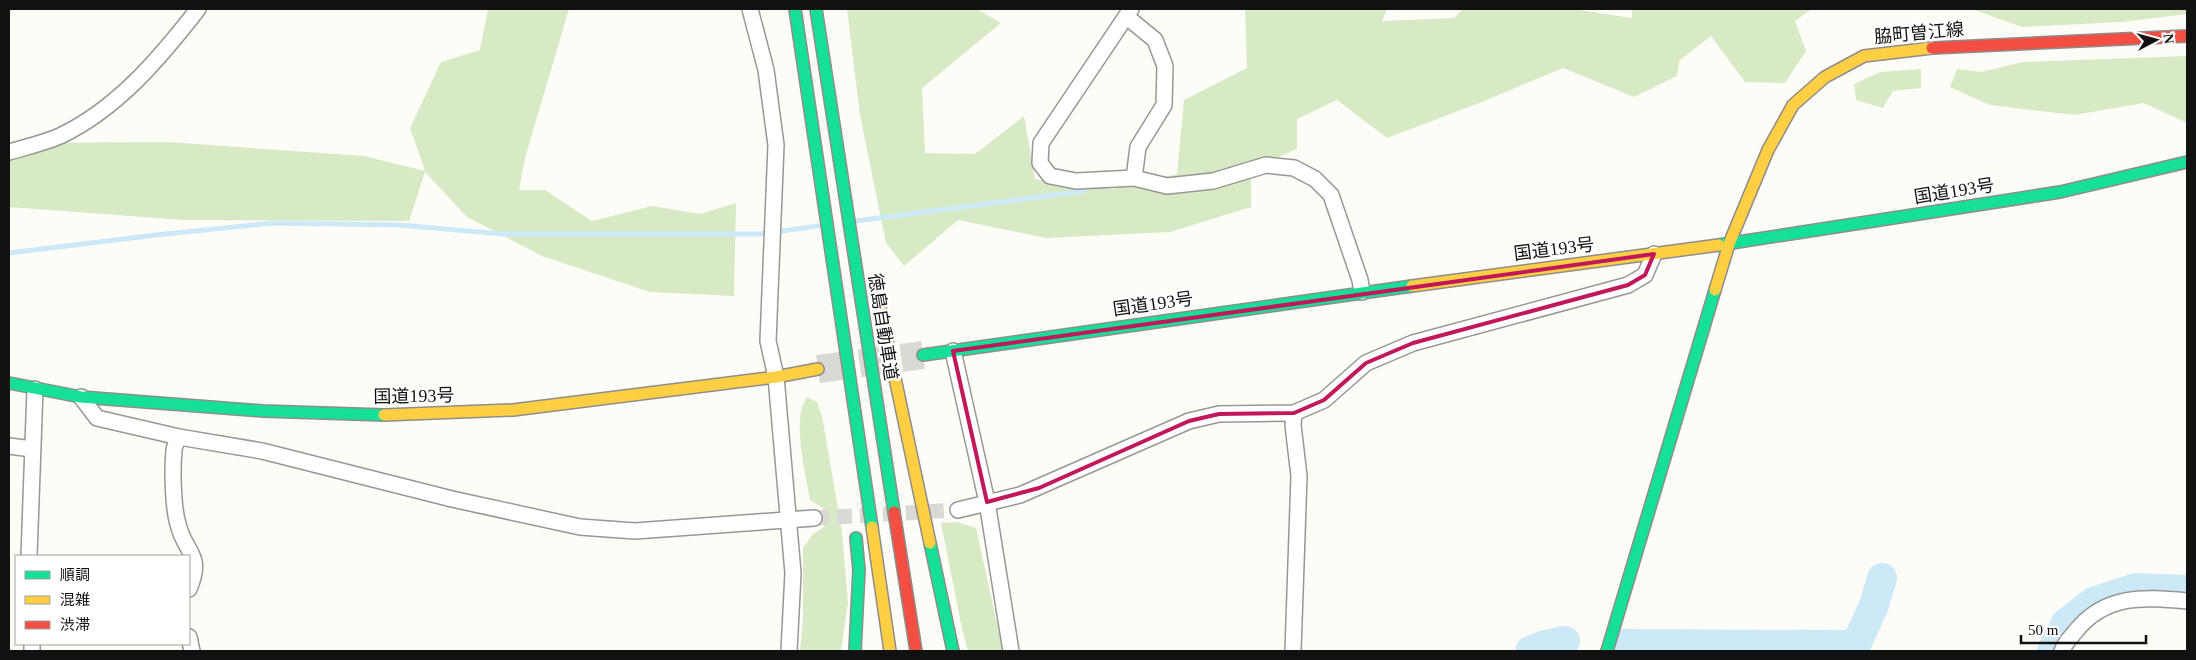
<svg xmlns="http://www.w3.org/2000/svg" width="2196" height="660" viewBox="0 0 2196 660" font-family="'Times New Roman','Noto Sans JP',serif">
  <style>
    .forest { fill: #d8eac5 }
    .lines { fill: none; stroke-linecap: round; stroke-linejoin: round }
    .stream { stroke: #cde8f7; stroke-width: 5 }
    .river { stroke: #cde8f7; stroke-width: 30 }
    .street-tunnel { stroke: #dad9d4; stroke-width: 15; stroke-dasharray: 15 8; stroke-linecap: butt }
    .highway-tunnel { stroke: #dad9d4; stroke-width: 28; stroke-dasharray: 28 14; stroke-linecap: butt }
    .street-casing { stroke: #979795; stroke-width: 18 }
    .fast-casing { stroke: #8e8d8b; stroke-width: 14 }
    .slow-casing { stroke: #8e8d8b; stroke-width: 14 }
    .jam-casing { stroke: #8e8d8b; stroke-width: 14 }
    .street { stroke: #fffffe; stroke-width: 15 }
    .fast { stroke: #16e098; stroke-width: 11 }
    .slow { stroke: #ffcf43; stroke-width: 11 }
    .jam { stroke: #f24e42; stroke-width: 11 }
    .marked { fill: none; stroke: #c2185b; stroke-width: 4; stroke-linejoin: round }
    .labels { text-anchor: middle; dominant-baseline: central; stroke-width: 5; stroke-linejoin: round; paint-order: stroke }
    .street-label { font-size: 18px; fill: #111; stroke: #fff }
  </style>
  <rect width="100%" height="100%" fill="#fdfcf7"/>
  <g class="forest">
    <path d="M488,9H569L525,158L519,190H545L592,221L652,206L700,214L736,203L734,296L650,292L542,256L467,217L425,172L409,221L183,220L9,207V143L168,142L364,156L425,171L410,128L441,62L480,50Z"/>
    <path d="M847,9H977L1001,23L922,88L925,153L975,154L1024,116L1035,179L1113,189L1177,174L1184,100L1247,68L1245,9H1387L1382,21L1454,18L1463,9H1573L1632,18V9H1812L1795,21L1806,51L1785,83L1745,82L1711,36L1679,61L1677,76L1634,97L1563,68L1482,102L1387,138L1337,100L1297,119V149L1251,169V207L1170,232L1046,238L958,220L904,266L886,243L860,115Z"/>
    <path d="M1972,9H2187V14L2121,22L2022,27Z"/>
    <path d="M2187,56V123L2144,103L2074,115L1990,105L1950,87L1957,69L1981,72L2023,62Z"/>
    <path d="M1921,69V88L1893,91L1883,108L1856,100L1854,84L1880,72Z"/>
    <path d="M807,397L817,402L822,416L842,532L848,603L841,651H800L803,621V548L813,534L824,527L823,508L810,500C806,474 791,419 807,397Z"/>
    <path d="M957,522L976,528L1003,651H968L962,629L941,523Z"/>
  </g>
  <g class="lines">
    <g class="stream">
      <path d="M856,221L1084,191"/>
      <path d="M9,253L156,235L274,223L400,225L502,234H760L818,226"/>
    </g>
    <g class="river">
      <path d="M1623,644L1856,645L1874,605L1882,578"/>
      <path d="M1530,651L1545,645L1565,641"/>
      <path d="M2052,651L2066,623L2093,602L2136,588L2187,590"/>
    </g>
    <path class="street-tunnel" d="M814,518L958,510"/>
    <path class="highway-tunnel" d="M818,369L923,355"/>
    <defs>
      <g id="street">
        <path d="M750,9L766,70L776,145L768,341L776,377L793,573L789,651"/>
        <path d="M1131,9L1041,143L1040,163L1050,176L1076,181L1134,178"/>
        <path d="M1127,17L1155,40L1165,66L1164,105L1138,147L1134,178L1167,186L1213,181L1266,165L1294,168L1315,179L1331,195L1360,280L1362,292"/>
        <path d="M9,152C26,147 44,143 60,136C117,109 160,58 198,9"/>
        <path d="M953,351L987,502L1011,651"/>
        <path d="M81,397L97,418L179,437L262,451L452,499L580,527L635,531L814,518"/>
        <path d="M179,437C177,441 174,446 174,451C172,469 173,508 178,524C185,554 204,554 189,589"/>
        <path d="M9,446L32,449"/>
        <path d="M958,510L1020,495L1189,421L1219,414L1294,413L1324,400L1366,363L1413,343L1628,285L1645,275L1654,254"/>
        <path d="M29,556L35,389"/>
        <path d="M189,637L192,651"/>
        <path d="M32,644V651"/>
        <path d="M1293,651L1299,476L1293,425L1294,413"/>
        <path d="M2062,651C2064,644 2070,638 2075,632C2105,594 2143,597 2187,601"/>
      </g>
      <g id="fast">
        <path d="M795,9L872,527"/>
        <path d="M816,9L894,512"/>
        <path d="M1719,245L2060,192L2187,162"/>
        <path d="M923,355L1412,286"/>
        <path d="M9,383L81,397L263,411L384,415"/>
        <path d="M930,543L953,651"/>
        <path d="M855,651L859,570L856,538"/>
        <path d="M1607,651L1715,290"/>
      </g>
      <g id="slow">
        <path d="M1412,286L1719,245"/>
        <path d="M1715,290L1729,244L1768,150L1793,105L1825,77L1864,56L1932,48"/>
        <path d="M878,298L930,543"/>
        <path d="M384,415L513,410L776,377L818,369"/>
        <path d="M872,527L890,651"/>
      </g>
      <g id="jam">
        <path d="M1932,48L2187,36"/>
        <path d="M894,512L916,651"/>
      </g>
    </defs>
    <use href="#street" class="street-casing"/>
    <use href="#fast" class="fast-casing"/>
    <use href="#slow" class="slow-casing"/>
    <use href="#jam" class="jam-casing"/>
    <use href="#street" class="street"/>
    <use href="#fast" class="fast"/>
    <use href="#slow" class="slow"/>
    <use href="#jam" class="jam"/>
  </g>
  <path class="marked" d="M1654,254L1645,275L1628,285L1413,343L1366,363L1324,400L1294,413L1219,414L1189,421L1039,488L987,502L953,351Z"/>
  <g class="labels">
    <g class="street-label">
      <text transform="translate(1919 33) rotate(-5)">脇町曽江線</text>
      <text transform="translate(1954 191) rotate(-9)">国道193号</text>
      <text transform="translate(1554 249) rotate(-7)">国道193号</text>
      <text transform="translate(1153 304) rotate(-8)">国道193号</text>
      <text transform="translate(883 327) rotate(81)">徳島自動車道</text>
      <text transform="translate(414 396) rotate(-1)">国道193号</text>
    </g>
  </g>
  <rect width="2196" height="660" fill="none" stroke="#111111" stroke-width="20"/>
  <rect x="15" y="555" width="175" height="90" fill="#ffffff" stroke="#a0a0a0"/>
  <rect x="25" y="571" width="25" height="8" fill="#16e098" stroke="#a0a0a0"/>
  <text x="60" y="580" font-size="15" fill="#111111">順調</text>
  <rect x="25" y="596" width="25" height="8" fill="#ffcf43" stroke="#a0a0a0"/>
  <text x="60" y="605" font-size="15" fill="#111111">混雑</text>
  <rect x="25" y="621" width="25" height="8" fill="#f24e42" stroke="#a0a0a0"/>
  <text x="60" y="630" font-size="15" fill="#111111">渋滞</text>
  <g transform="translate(2156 40) rotate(84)" stroke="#ffffff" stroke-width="4" paint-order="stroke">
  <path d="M0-4L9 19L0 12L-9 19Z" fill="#111111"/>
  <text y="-8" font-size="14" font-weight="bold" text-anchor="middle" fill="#111111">N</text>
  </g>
  <path d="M2021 635v8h125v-8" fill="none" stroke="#111111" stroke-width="2.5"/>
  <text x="2028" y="635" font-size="15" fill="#111111" stroke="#ffffff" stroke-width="4" paint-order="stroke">50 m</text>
</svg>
